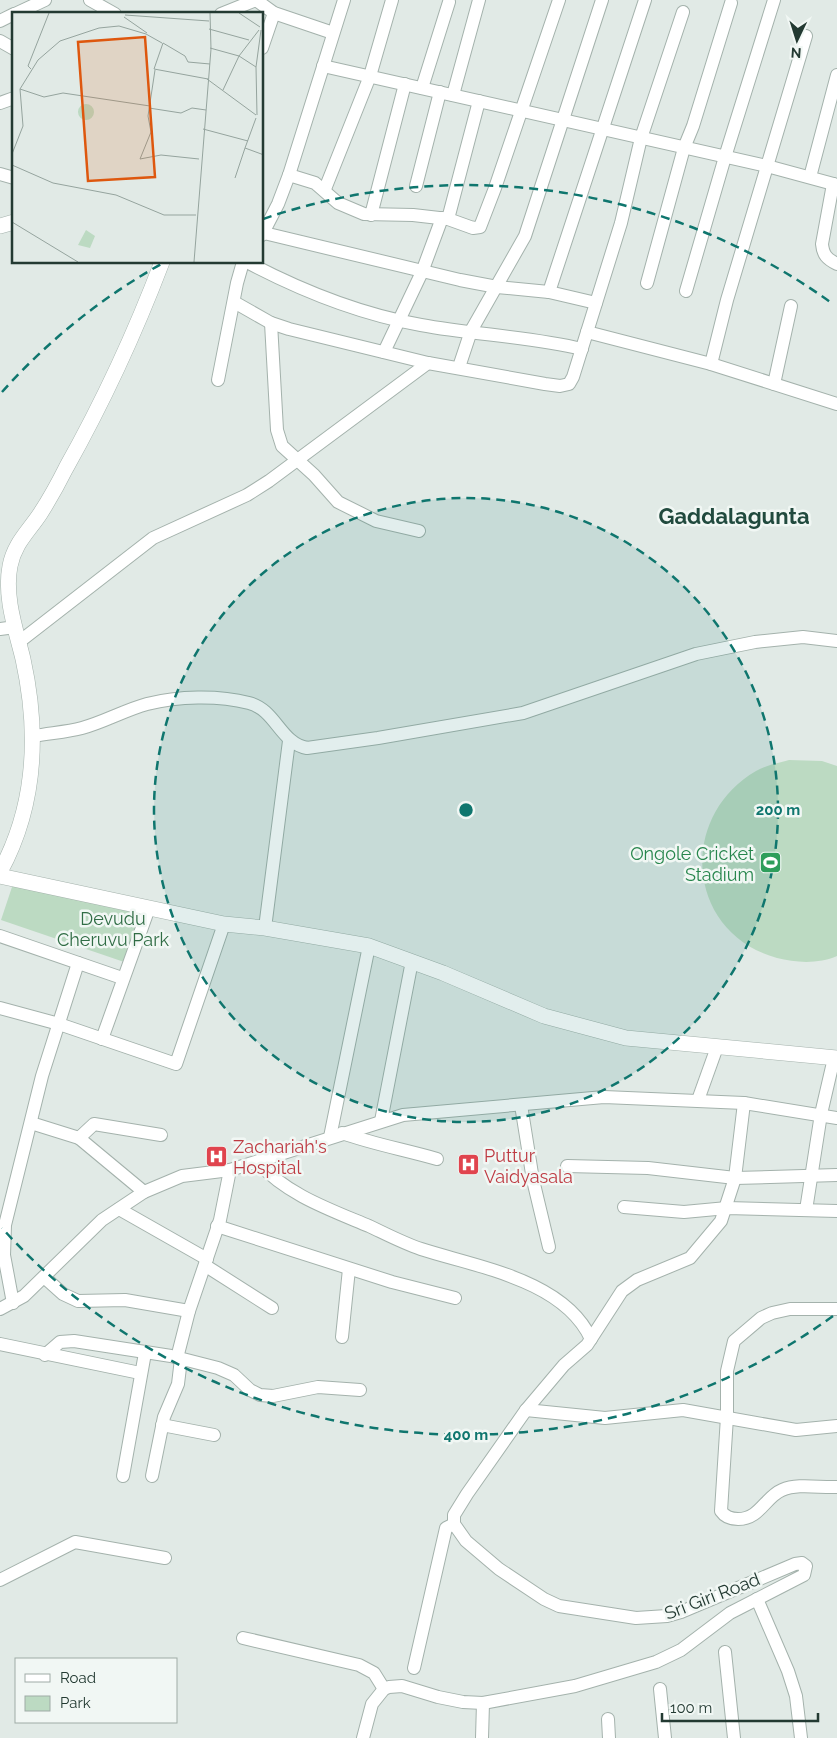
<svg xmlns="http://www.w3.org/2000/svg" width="837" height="1738" viewBox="0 0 837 1738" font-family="Raleway,sans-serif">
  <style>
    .green { fill: #bcdac2 }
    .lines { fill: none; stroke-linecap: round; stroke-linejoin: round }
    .minor-casing { stroke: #a4b2ac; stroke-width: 14 }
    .tertiary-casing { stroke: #a4b2ac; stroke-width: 16 }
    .minor { stroke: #fff; stroke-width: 12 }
    .tertiary { stroke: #fff; stroke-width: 15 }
    .ring { fill: none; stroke: #0f766e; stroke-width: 2.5; stroke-dasharray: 9 6 }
    .labels { text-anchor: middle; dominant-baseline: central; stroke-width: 5; stroke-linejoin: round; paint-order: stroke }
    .leisure-label { font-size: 18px; fill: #27864d; stroke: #f1f7f4; text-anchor: end }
    .park-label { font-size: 18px; fill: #306d45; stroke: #f1f7f4 }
    .health-label { font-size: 18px; fill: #be3a42; stroke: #f1f7f4; text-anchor: start }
    .street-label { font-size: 18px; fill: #233a32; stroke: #f1f7f4 }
    .district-label { font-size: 22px; font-weight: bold; fill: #214a3e; stroke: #f1f7f4 }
    .inset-road { fill: none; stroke: #95a49e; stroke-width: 1 }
    .view { fill: #de570e; fill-opacity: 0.15; stroke: #de570e; stroke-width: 2.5 }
    .inset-edge { fill: none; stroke: #233a32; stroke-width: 2.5 }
    .centre { fill: #0f766e; stroke: #f1f7f4; stroke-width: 2.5 }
    .ring-label { font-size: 15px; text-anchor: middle; font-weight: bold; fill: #0f766e; stroke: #f1f7f4; stroke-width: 5; stroke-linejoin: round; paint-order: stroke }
  </style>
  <rect width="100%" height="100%" fill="#e1eae6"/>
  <g class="green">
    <path d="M789,760L822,761L837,766V956C819,964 796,963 777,958C686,933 677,817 756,771C766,765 779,763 789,760Z"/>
    <path d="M16,875L155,910L130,964L1,920Z"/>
  </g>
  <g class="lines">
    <defs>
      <g id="minor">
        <path d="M90,0L115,14"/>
        <path d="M256,0L274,13L333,33"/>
        <path d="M15,14L45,0"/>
        <path d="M221,14L256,0"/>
        <path d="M0,21L14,14"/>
        <path d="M0,41L14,49"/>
        <path d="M262,48L274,13"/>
        <path d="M323,66L767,166L837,185"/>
        <path d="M422,88L449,2"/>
        <path d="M453,95L479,0"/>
        <path d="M0,103L14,98"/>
        <path d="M0,174L14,178"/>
        <path d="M289,175L315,183L338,203L364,214L413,215L448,219L473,228L480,227L495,188L559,0"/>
        <path d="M810,177L837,75"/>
        <path d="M833,184L822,244C823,255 827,259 837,264"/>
        <path d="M416,186L440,92"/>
        <path d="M325,189L370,76L392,0"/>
        <path d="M371,215L405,84"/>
        <path d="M448,219L479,101"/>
        <path d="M264,233L460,280L497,287L549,292L596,303"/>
        <path d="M262,235L278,204L289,175L344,0"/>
        <path d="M247,262C302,291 359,314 421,325C474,335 529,336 582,349"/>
        <path d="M647,283L684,148L693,126L731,3"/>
        <path d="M686,291L725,157L774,0"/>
        <path d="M549,292L645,0"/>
        <path d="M234,302L271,323L289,329L428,363L545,384L560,386L569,384L573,377L621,223L641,138L683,12"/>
        <path d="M271,323L277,430L282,446L314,475L338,502L376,521L419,531"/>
        <path d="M587,332L711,364L837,404"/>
        <path d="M384,352L422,272L442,218"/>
        <path d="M711,364L727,300L806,36"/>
        <path d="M459,367L471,331L525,236L602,0"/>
        <path d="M218,380L237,283L243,262"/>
        <path d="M774,384L791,306"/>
        <path d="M0,629L15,627"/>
        <path d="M19,642L153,538L247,495L269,481L428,363"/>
        <path d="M34,736C50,733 67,732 82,728C104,722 125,710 147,704C178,696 218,695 249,703C276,710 280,743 307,748L378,738L523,713L696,654L755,642L803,637L837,641"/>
        <path d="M265,928L289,741"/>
        <path d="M0,936L122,978"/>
        <path d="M0,1008L59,1024L176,1064L224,924"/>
        <path d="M102,1039L149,908"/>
        <path d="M698,1100L717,1047"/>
        <path d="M521,1105L533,1180L549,1247"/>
        <path d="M381,1121L412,961"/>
        <path d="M31,1123L79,1138"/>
        <path d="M342,1133C373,1144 406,1150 437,1159"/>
        <path d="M330,1137L369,946"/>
        <path d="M258,1162C285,1194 331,1210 369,1226C386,1234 403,1243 421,1249C477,1267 564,1280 591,1339"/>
        <path d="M567,1166L648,1168L735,1178L837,1175"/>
        <path d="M144,1192L79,1138L94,1124L161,1135"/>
        <path d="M624,1207L684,1212L727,1208L837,1211"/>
        <path d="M119,1209L207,1259"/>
        <path d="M806,1210L821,1114L834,1058"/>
        <path d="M217,1226L392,1282L455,1298"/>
        <path d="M206,1266L272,1308"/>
        <path d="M44,1277L63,1294L78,1301L125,1300L189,1311"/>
        <path d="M13,1303L4,1255L5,1225L42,1076L78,963"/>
        <path d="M0,1309L24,1296L102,1220L144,1192L182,1176L230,1170L403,1115L604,1097L744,1103L837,1118"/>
        <path d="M837,1309H790L772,1313L761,1318L734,1341L727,1371V1417L721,1511C725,1517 731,1519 738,1519C760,1519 765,1497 782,1490C798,1483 820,1488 837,1487"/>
        <path d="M342,1337L349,1269"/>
        <path d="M0,1344L140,1373"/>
        <path d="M45,1355L60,1342L74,1341L171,1356L218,1368L234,1375L250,1390L260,1395L273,1396L318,1387L360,1390"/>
        <path d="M177,1358L189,1311L220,1220L230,1170"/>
        <path d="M526,1410L605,1418L683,1410L796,1430L837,1426"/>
        <path d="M162,1425L214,1435"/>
        <path d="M123,1476L145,1353"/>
        <path d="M152,1476L164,1417L178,1384L181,1359"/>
        <path d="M0,1580L75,1542L165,1558"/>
        <path d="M757,1599L788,1671L796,1696L801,1738"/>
        <path d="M243,1638L359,1665L374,1673L384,1689"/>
        <path d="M725,1652L734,1738"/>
        <path d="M414,1668L446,1528L454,1524"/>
        <path d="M660,1689L665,1738"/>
        <path d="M608,1719L609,1738"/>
        <path d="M363,1738L372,1704L384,1689L389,1687L402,1686L438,1697L463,1702L483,1703L575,1686L656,1662L681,1650L730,1613L804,1575L806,1566L802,1563L795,1564L681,1612L667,1616L636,1618L559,1606L544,1599L499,1569L466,1541L454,1524V1515L467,1494L526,1410L564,1365L587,1345L622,1291L637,1280L690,1258L721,1221L735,1178L744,1103"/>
        <path d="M482,1738L483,1703"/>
      </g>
      <g id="tertiary">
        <path d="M0,226L14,222"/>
        <path d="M0,872C36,806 39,732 23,659C16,630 4,597 10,566C14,544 28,532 40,514C49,500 58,484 66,468C103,402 135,333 162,262"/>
        <path d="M0,876L224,924L265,928L369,946L443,973L544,1016L626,1038L837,1058"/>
      </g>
    </defs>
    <use href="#minor" class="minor-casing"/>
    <use href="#tertiary" class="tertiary-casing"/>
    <use href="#minor" class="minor"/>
    <use href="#tertiary" class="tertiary"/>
  </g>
  <circle cx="466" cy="810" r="312" fill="#0f766e" fill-opacity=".12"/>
  <g class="ring">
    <circle cx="466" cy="810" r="312"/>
    <path d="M833 1316A625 625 0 0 1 2 1228M2 392A625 625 0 0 1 163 263M263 219A625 625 0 0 1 833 304"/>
  </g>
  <defs>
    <symbol id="stadium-square" viewBox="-11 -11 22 22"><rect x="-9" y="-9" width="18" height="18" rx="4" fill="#2e9e5b" stroke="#f1f7f4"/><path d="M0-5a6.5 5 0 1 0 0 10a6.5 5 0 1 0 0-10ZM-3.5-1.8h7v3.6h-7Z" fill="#fff"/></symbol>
    <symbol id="hospital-square" viewBox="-11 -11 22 22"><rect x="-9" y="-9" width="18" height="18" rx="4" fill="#e0444e" stroke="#f1f7f4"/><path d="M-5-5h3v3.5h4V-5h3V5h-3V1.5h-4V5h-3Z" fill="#fff"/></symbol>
  </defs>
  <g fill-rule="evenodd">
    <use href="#stadium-square" x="758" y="850" width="25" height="25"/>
    <use href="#hospital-square" x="204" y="1144" width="25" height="25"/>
    <use href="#hospital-square" x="456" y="1152" width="25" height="25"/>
  </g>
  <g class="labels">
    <g class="leisure-label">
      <text x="754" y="853">Ongole Cricket<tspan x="754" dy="21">Stadium</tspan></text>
    </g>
    <g class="park-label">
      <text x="113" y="918">Devudu<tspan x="113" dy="21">Cheruvu Park</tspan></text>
    </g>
    <g class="health-label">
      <text x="233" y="1146">Zachariah's<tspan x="233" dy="21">Hospital</tspan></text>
      <text x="484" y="1155">Puttur<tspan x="484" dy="21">Vaidyasala</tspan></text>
    </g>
    <g class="street-label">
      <text transform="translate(712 1596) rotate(-21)">Sri Giri Road</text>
    </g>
    <g class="district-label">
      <text x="734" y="516">Gaddalagunta</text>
    </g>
  </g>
  <g transform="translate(12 12)">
    <rect width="251" height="251" fill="#e1eae6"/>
    <path d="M66 100a8 8 0 1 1 16 0a8 8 0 1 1-16 0ZM74,218L83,224L78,236L66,233Z" fill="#bcdac2"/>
    <path class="inset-road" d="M227,1L248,15M113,3L197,9M112,5L135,21M197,17L237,28M151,31L142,57L196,67M151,31L173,44L176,50L198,52M198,36L227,44L244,55M19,57L16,54L37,1M143,58L136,104L139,120L128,147L149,143L187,147M195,67L244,103M8,77L32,85L51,81L138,94M211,78L227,44L247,18M137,96L169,101L180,96L194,98M245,103L244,55L249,18M244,106L233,136L252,143M191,117L236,129M0,142L11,114L8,77L26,48L48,29L87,16L107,14L134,22L150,31M0,153L41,171L104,183L152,203H184M223,166L233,136M0,210L66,250M182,250L199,37L198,1"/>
    <path class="view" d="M133,25L143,165L76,169L66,30Z"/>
    <rect width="251" height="251" class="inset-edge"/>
  </g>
  <circle cx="466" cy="810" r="8" class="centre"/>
  <g class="ring-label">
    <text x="778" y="815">200 m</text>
    <text x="466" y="1440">400 m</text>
  </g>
  <rect x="15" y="1658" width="162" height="65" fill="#f1f7f4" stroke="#9faba6"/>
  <rect x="25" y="1674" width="25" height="8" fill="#ffffff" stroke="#9faba6"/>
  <text x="60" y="1683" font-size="15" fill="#233a32">Road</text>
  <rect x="25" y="1696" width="25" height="15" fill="#bcdac2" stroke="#9faba6"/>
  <text x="60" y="1708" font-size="15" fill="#233a32">Park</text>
  <g transform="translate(797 40) rotate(184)" stroke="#f1f7f4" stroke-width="4" paint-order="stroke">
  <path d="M0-4L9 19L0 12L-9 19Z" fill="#233a32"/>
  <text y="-8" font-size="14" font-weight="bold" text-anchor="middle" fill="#233a32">N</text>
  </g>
  <path d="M662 1713v8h156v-8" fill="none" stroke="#233a32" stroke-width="2.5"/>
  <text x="670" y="1713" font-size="15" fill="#233a32" stroke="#f1f7f4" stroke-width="4" paint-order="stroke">100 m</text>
</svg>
